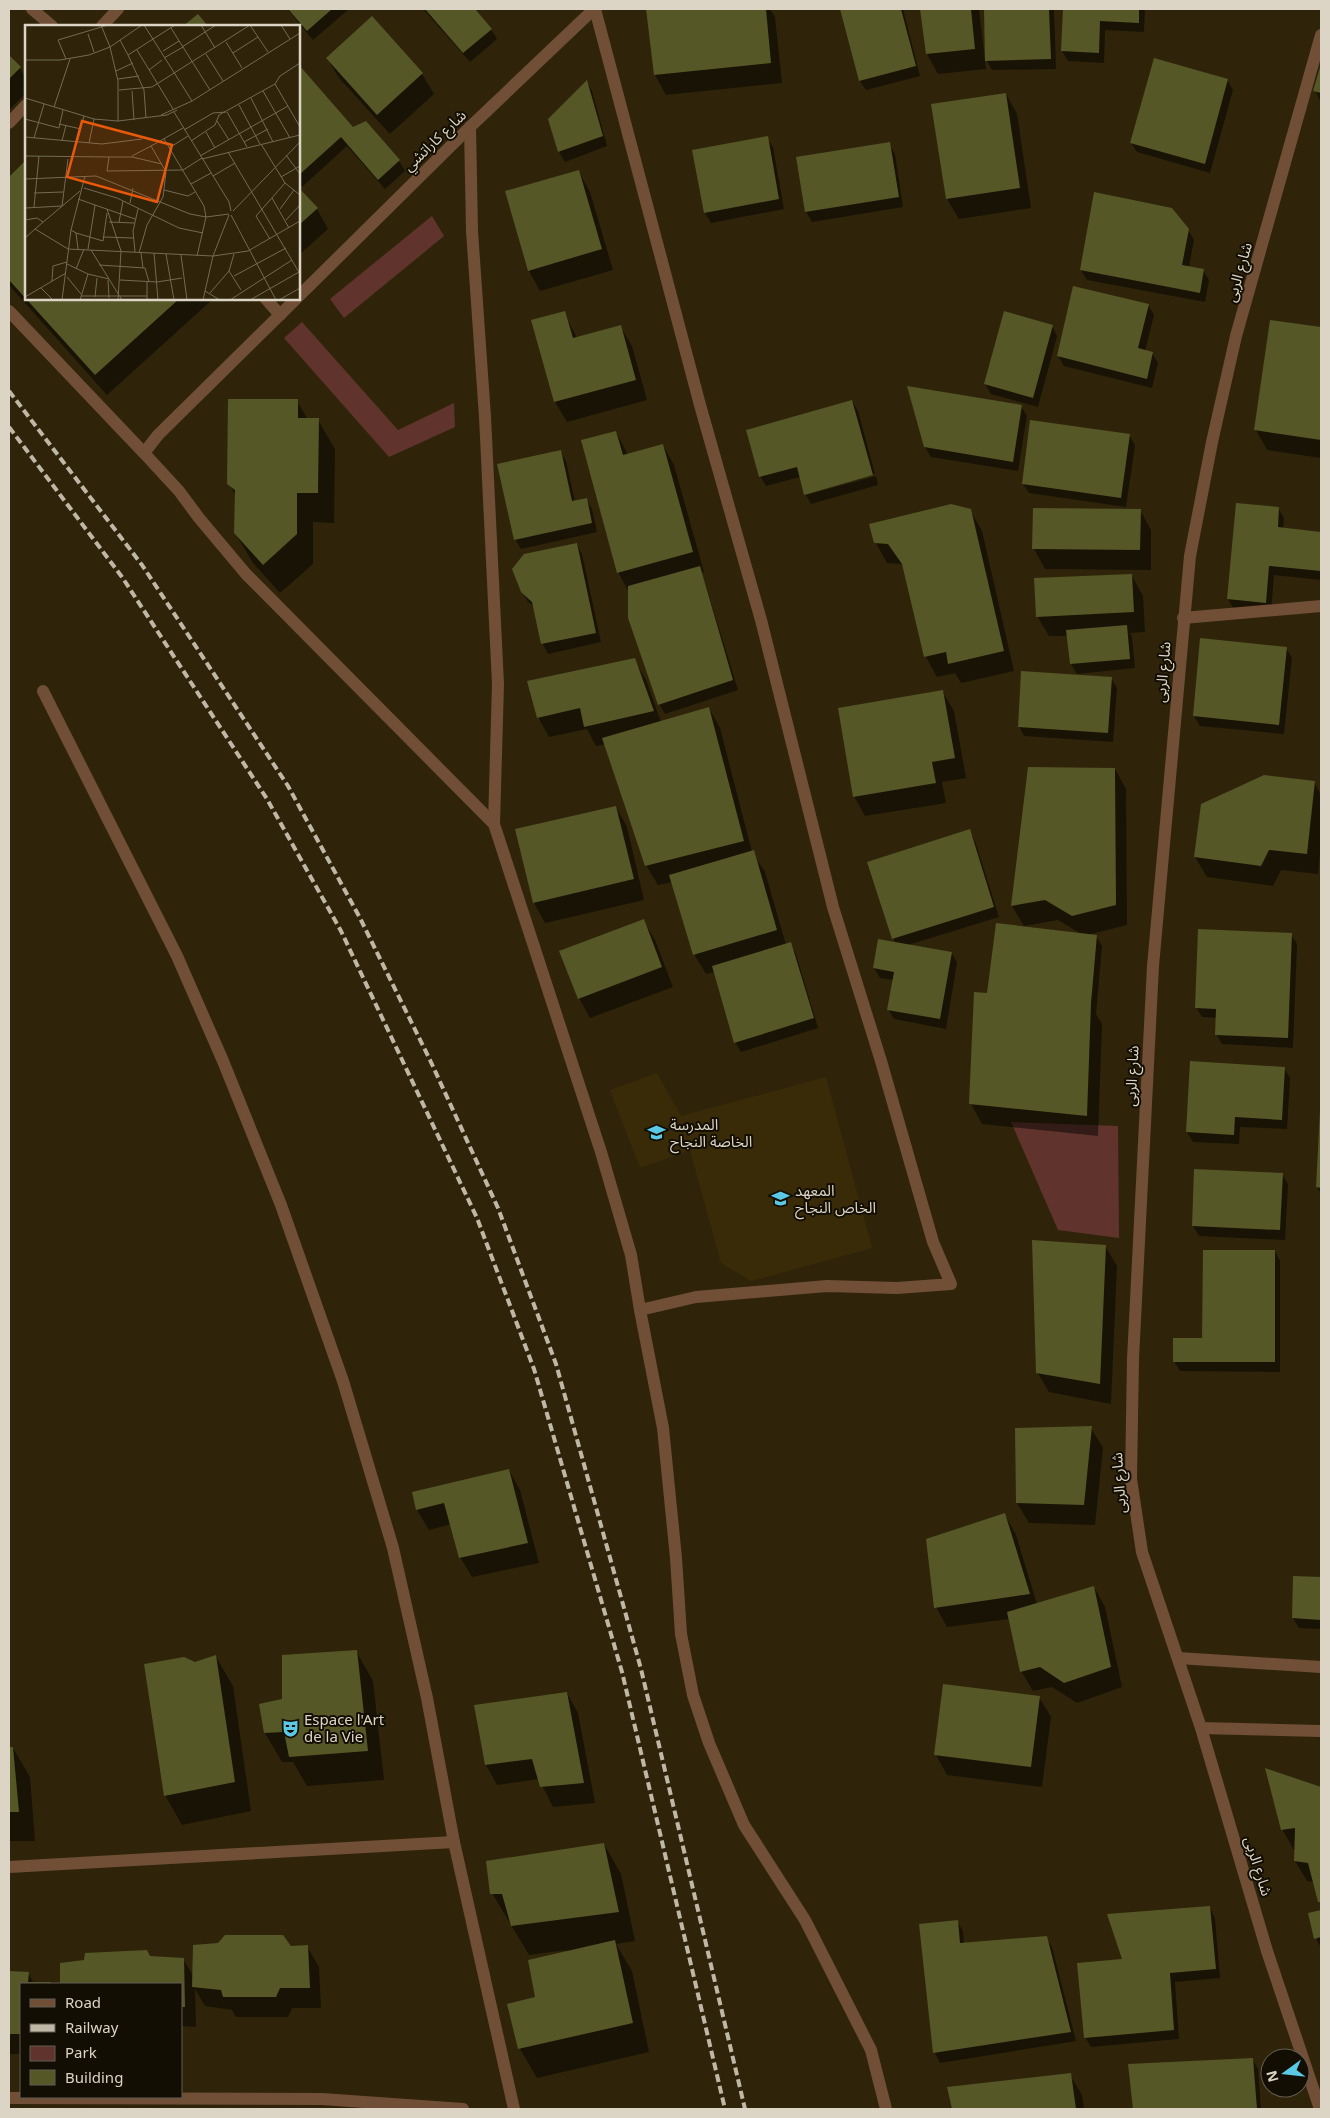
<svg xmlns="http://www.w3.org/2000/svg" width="1330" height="2118" viewBox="0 0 1330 2118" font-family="'Noto Sans','Noto Sans Arabic',sans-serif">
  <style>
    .built { fill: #3a2b08 }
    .green { fill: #60342d }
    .shadow { fill: #0007 }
    .building { fill: #555727 }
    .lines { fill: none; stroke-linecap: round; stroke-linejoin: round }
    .service { stroke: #704f36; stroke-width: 12 }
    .minor { stroke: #704f36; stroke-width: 12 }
    .rail { stroke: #c0b8a7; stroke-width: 4; stroke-dasharray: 8 4; stroke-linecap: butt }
    .labels { text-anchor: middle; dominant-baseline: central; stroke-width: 4; stroke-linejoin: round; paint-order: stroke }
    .street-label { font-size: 15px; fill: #dcd4c5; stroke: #130e04 }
    .poi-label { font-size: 15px; fill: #dcd4c5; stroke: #130e04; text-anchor: start }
    .inset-road { fill: none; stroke: #746a55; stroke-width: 1 }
    .view { fill: #e8590c; fill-opacity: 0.15; stroke: #e8590c; stroke-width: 2.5 }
    .inset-edge { fill: none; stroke: #dcd4c5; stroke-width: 2.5 }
  </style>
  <rect width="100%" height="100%" fill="#2f240a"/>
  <path class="built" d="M657,1073L681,1116L826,1077L872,1248L751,1281L721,1263L690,1150L640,1168L610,1090Z"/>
  <g class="green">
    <path d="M432,216L444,236L344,318L330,299Z"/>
    <path d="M302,322L398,430L454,403L455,427L389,457L284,338Z"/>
    <path d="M1011,1122L1118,1126L1119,1238L1058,1230Z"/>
  </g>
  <g class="shadow">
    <path d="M287,9H349L313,40Z"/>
    <path d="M423,9H473L491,29L497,39L470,62Z"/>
    <path d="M648,9H770L775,17L782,83L666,95L655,75Z"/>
    <path d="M841,9H903L920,76L866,90L860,81Z"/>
    <path d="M921,9H979L986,69L938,74L927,54Z"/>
    <path d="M985,9H1054L1056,69L992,70L985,58Z"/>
    <path d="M1064,9H1145L1144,32L1105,30L1104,63L1068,61L1062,51Z"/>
    <path d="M372,18L422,74L434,94L390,134L339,78L327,58Z"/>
    <path d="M9,56L20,68L26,79V93L9,110Z"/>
    <path d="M1321,66V102L1315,91Z"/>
    <path d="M299,67L352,129L366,123L399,161L405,171L385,189L347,146L302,187L299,183Z"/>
    <path d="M1227,80L1233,90L1210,173L1137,152L1131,143Z"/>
    <path d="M587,82L592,91L607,146L565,162L559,152L549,119Z"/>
    <path d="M1006,94L1017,114L1031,208L959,219L947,199Z"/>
    <path d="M767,138L773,147L784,209L711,223L705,213L694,151Z"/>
    <path d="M889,144L895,154L903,207L812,222L806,212Z"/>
    <path d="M26,162V299H213L107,395L9,285V178Z"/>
    <path d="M579,172L590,192L613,270L540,291L529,271Z"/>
    <path d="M299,190L317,209L328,229L299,255Z"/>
    <path d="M1188,230L1194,240L1189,267L1203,270L1209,280L1205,302L1087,280L1081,270Z"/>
    <path d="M1148,305L1154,315L1145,351L1152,353L1158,363L1152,388L1064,366L1058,356Z"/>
    <path d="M564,313L577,338L620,326L632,346L647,400L567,422L555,402L533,321Z"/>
    <path d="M1271,322L1321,329V458L1267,450L1256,430Z"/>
    <path d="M1052,326L1057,336L1038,407L991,394L985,384Z"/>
    <path d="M297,401L308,420H318L335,449L334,523L313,522V564L280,593L253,563L235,533L236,496L229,483Z"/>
    <path d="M852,401L858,411L875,474L806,493V495L800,477L766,486L760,476Z"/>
    <path d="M1021,406L1027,416L1018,471L931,457L925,447Z"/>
    <path d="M616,432L628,455L663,445L674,465L704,572L702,573L738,690L665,714L659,704L629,592L618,572Z"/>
    <path d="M1129,435L1135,445L1126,507L1029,493L1023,484Z"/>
    <path d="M561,452L566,461L575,502L586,499L592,509L597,532L521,549L515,539Z"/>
    <path d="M876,476L878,485L811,504L806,495Z"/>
    <path d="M1278,508L1284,518L1283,529L1321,533V580L1274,575L1271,612L1234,609L1228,599Z"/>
    <path d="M970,510L982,531L1014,671L961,683L955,673L937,677L926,657L905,569L901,564L887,563L876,543Z"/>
    <path d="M1140,510L1151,530V570L1045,569L1034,549Z"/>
    <path d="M577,544L582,554L601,642L548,654L543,644L535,607L528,602L522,591Z"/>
    <path d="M1132,576L1143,596L1145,632L1130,633L1132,637L1135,668L1077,674L1071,664L1068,636H1049L1037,616Z"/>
    <path d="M1286,648L1292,658L1284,734L1200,726L1194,716Z"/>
    <path d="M634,660L646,680L661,722L709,708L720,728L752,852L765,872L786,945L790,944L796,954L818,1028L741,1052L735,1042L715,972L706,974L694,954L673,882L658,885L646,865L606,744L596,746L587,729L549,737L538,717Z"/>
    <path d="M1111,678L1117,688L1113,742L1024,736L1019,726Z"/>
    <path d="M942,691L954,711L966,778L942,782L946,803L865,816L854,796Z"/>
    <path d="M1029,768L1115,769L1126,789L1127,925L1087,935L1096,936L1102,946L1096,1014L1102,1024L1098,1136L982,1124L971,1104L989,995L1083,935L1058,920L1024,926L1012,906Z"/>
    <path d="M1314,782L1321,795V843L1318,874L1281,870L1273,886L1207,877L1195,857Z"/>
    <path d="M616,807L627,827L644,900L545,923L534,903Z"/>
    <path d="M969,831L975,841L999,917L908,945L952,953L957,963L946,1029L894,1019L888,1009L894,980L880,978L874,968L895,943L869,863Z"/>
    <path d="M643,920L655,940L673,987L590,1018L579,998Z"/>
    <path d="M1291,935L1297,944L1293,1048L1222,1044L1216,1034L1217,1018L1202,1017L1196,1007Z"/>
    <path d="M1284,1068L1290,1078L1287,1129L1240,1127L1239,1144L1193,1142L1187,1132Z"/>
    <path d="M1321,1104V1194L1317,1187Z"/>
    <path d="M1195,1170L1282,1174L1288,1184L1285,1240L1199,1236L1193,1226Z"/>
    <path d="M1105,1246L1117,1266L1111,1404L1049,1392L1037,1372Z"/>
    <path d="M1275,1251L1280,1261V1372L1180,1371L1174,1361L1203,1339Z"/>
    <path d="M1091,1428L1103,1448L1095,1525L1029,1523L1017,1503Z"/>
    <path d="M509,1470L520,1490L539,1563L472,1577L460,1557L451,1524L429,1530L417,1510L414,1493Z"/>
    <path d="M1005,1515L1016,1535L1037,1604L1094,1587L1105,1607L1122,1687L1077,1703L1052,1687L1033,1691L1021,1671L1009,1619L947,1627L936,1607Z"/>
    <path d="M1294,1577L1321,1578V1629L1299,1628L1293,1618Z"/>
    <path d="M356,1651L373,1681L384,1780L307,1786L293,1762H282L265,1733L283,1700Z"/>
    <path d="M216,1657L233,1686L251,1811L182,1825L165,1795Z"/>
    <path d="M567,1693L578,1713L595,1803L553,1807L539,1779L497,1785L486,1765Z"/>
    <path d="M1039,1697L1051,1717L1042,1787L947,1775L936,1755Z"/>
    <path d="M13,1748L30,1777L35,1841H9V1749Z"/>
    <path d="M1267,1770L1321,1789V1905L1314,1882L1307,1881L1295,1861L1296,1849L1294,1850L1282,1829Z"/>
    <path d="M604,1844L621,1874L635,1941L616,1944L632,1971L649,2052L537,2078L520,2049L509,2005L537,1998L567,1950L529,1955L492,1893Z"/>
    <path d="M1210,1908L1215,1918L1220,1978L1175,1982L1179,2039L1091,2047L1085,2037L1124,1960Z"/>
    <path d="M1321,1912V1948L1316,1938L1309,1914Z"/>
    <path d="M957,1921L963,1931L964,1944L1046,1937L1052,1947L1076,2041L940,2063L935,2053Z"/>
    <path d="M307,1946L319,1967L321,2008H292L288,2017H236L232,2010L205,2006L195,1989L196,2027L181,2026V1984H61V1964L149,1957L183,1959L194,1977L290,1947Z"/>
    <path d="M9,1973H28L34,1983L50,1984H21V2054H9Z"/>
    <path d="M1252,2059L1258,2069L1261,2109H1134L1129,2065Z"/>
    <path d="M1070,2075L1082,2095L1084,2109H953L948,2088Z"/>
  </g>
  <g class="building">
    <path d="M288,9H332L307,31Z"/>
    <path d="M425,9H475L492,29L463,53Z"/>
    <path d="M646,9H766L771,63L654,75Z"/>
    <path d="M840,9H901L916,66L859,81Z"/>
    <path d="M920,9H971L975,49L926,54Z"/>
    <path d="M984,9H1049L1051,59L985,61Z"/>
    <path d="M1063,9H1139V23L1100,21L1099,53L1061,51Z"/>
    <path d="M198,14L208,26H183Z"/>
    <path d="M372,16L423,73L377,115L326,58Z"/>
    <path d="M9,55L21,67L9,79Z"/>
    <path d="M1154,58L1228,79L1205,164L1130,143Z"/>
    <path d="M1321,64V93L1313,91Z"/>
    <path d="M299,65L353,127L366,121L400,160L378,180L341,137L299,175Z"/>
    <path d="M587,80L603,136L558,152L548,119Z"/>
    <path d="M1006,93L1020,188L946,199L931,104Z"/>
    <path d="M768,136L779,199L704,213L692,150Z"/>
    <path d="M890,142L899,197L805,212L796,157Z"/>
    <path d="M26,160V299H179L95,375L9,280V177Z"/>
    <path d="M579,170L602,249L528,271L505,191Z"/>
    <path d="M299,188L318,208L299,225Z"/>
    <path d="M1094,192L1172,208L1189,229L1182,265L1204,269L1200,293L1080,270Z"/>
    <path d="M1073,286L1149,304L1138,348L1153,352L1147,379L1057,356Z"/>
    <path d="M565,311L573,338L621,325L636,380L554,402L531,320Z"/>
    <path d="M1004,311L1053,325L1033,398L984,384Z"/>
    <path d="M1270,320L1321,327V440L1254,430Z"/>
    <path d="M907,386L1022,405L1013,462L924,447Z"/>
    <path d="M228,399H298V418H319L318,493H297V534L263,565L234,533L235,490L227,484Z"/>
    <path d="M852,400L873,475L804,495L797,467L759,477L746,430Z"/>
    <path d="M1030,420L1130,434L1121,498L1022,484Z"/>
    <path d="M616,431L623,455L663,444L693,552L617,573L581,440Z"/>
    <path d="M561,450L572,501L587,498L592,523L514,540L497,464Z"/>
    <path d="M1236,503L1279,507L1278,527L1321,532V571L1269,566L1266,603L1227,599Z"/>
    <path d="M951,504L971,509L1004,651L948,664L946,652L924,657L902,564L888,544L874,543L869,524Z"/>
    <path d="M1033,508L1141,509L1140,550L1032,549Z"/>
    <path d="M577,543L596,633L541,644L532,602L521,592L512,569L524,554Z"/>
    <path d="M700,566L733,680L658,705L628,618V586Z"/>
    <path d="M1132,574L1134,612L1036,617L1034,578Z"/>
    <path d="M1127,625L1130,659L1070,664L1066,630Z"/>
    <path d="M1200,638L1287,647L1279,725L1193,716Z"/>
    <path d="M635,658L654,711L584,727L580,708L537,718L527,681Z"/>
    <path d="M1021,671L1112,677L1108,733L1018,727Z"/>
    <path d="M943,690L955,758L932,762L936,783L853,797L838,708Z"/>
    <path d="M709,707L744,841L645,866L602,738Z"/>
    <path d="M1028,767L1115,768L1116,905L1072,916L1045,900L1011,906Z"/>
    <path d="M1264,775L1315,781L1307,854L1269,850L1261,866L1194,857L1201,804Z"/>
    <path d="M616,806L634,879L533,903L515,829Z"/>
    <path d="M970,829L994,907L892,939L867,862Z"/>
    <path d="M754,850L777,930L693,955L669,875Z"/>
    <path d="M644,919L662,967L578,999L559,951Z"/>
    <path d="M996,923L1097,935L1091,1003L1087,1116L969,1104L974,992L987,993Z"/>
    <path d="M1198,929L1292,933L1288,1038L1215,1035L1216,1009L1195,1008Z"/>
    <path d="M878,939L952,952L940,1019L887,1010L894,972L873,968Z"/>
    <path d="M791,942L814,1018L734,1043L712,966Z"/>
    <path d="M1190,1061L1285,1067L1282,1120L1235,1117L1234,1135L1186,1132Z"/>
    <path d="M1320,1110H1321V1188L1316,1187Z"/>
    <path d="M1194,1169L1283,1173L1280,1230L1192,1226Z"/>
    <path d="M1032,1240L1106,1245L1100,1384L1036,1373Z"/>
    <path d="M1203,1250H1275V1362H1173V1338H1202Z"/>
    <path d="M1092,1426L1084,1505L1016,1503L1015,1428Z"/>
    <path d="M509,1469L528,1543L459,1558L444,1503L416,1510L412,1492Z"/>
    <path d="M1005,1513L1030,1594L934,1608L926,1539Z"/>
    <path d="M1293,1576L1321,1577V1620L1292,1618Z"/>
    <path d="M1094,1586L1111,1667L1064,1683L1040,1667L1020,1672L1007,1612Z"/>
    <path d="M357,1650L368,1751L289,1757L284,1732L264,1733L259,1704L282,1699V1655Z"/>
    <path d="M216,1655L235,1782L164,1796L144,1664L184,1657L195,1662Z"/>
    <path d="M943,1684L1040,1696L1031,1767L934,1755Z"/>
    <path d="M567,1692L584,1783L540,1787L532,1759L485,1765L474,1705Z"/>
    <path d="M9,1747H13L19,1812H9Z"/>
    <path d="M1265,1768L1321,1787V1902H1318L1308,1863L1294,1861L1295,1828L1281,1830Z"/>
    <path d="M604,1843L619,1912L511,1926L502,1894H490L486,1861Z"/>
    <path d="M1210,1906L1216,1969L1170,1973L1174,2030L1084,2038L1077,1963L1122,1959L1107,1914Z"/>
    <path d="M1321,1910V1937L1314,1939L1308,1913Z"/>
    <path d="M958,1920L960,1943L1047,1936L1071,2032L933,2053L919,1924Z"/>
    <path d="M225,1935H283L291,1946L308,1945L310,1988H280L276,1997H223L221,1990L192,1987L193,1945L218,1943Z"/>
    <path d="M615,1940L633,2023L518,2049L507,2004L535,1997L528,1960Z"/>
    <path d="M147,1950L150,1956L184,1958L185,2007H181V1984H60V1963L84,1960L85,1953Z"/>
    <path d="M9,1971L29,1972L28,1982H50V1984H21L20,2034H9Z"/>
    <path d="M1253,2058L1257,2109H1133L1128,2064Z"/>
    <path d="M1071,2073L1076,2109H952L947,2087Z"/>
  </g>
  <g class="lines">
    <path class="service" d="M266,299L280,315"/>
    <g class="minor">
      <path d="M32,9L52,26"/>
      <path d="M102,26L118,9"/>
      <path d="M9,123L26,105"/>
      <path d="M470,127L472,231L485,417L498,684L494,824L601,1152L631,1255L640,1310L696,1297L827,1286L897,1288L951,1284L933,1242L881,1061L833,907L761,620L700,405L595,9"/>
      <path d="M299,296L470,127L594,9"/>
      <path d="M296,299L158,435L144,453L179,491L199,518L246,574L494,824"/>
      <path d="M9,311L144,453"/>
      <path d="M1183,618L1321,606"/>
      <path d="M43,691L177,956L223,1061L281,1205L343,1381L393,1548L427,1698L454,1842L514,2109"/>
      <path d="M640,1310L663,1428L676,1558L681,1634L693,1695L709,1743L744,1825L805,1920L871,2050L886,2109"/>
      <path d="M1178,1658L1321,1667"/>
      <path d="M1201,1728L1321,1731"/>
      <path d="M9,1867L454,1842"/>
      <path d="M9,2098L322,2099L463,2109"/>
      <path d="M1320,2109L1267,1951L1201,1728L1142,1552L1131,1479L1133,1359L1153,966L1190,556L1212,442L1236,336L1321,35"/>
    </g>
    <g class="rail">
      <path d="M9,391L142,565L288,786L360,918L430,1060L498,1208L556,1364L641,1669L745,2109"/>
      <path d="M9,427L122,577L267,799L341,931L477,1218L534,1369L622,1672L725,2109"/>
    </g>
  </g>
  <defs>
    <symbol id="school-bare" viewBox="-9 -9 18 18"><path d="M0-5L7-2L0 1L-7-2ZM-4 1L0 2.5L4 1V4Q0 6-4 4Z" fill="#5bc8e6" stroke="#130e04" stroke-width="2.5" paint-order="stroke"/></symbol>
    <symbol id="theatre-bare" viewBox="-9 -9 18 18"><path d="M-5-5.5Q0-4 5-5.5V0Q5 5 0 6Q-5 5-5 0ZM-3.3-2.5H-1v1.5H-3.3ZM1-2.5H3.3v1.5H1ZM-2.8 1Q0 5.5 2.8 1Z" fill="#5bc8e6" stroke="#130e04" stroke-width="2.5" paint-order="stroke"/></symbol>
  </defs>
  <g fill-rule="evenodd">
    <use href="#school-bare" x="644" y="1120" width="25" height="25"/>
    <use href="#school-bare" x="768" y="1186" width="25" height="25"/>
    <use href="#theatre-bare" x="278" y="1716" width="25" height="25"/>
  </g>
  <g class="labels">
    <g class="street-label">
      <text transform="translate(434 140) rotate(-44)">شارع كاراتشي</text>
      <text transform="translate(1238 272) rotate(-74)">شارع الربى</text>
      <text transform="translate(1162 672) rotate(-85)">شارع الربى</text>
      <text transform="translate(1131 1076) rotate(-87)">شارع الربى</text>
      <text transform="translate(1118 1483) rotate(-94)">شارع الربى</text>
      <text transform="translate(1259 1866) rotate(73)">شارع الربى</text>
    </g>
    <g class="poi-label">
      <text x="670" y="1124">المدرسة<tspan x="670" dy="17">الخاصة النجاح</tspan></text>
      <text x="795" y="1190">المعهد<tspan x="795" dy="17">الخاص النجاح</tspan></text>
      <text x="304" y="1719">Espace l'Art<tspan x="304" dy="17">de la Vie</tspan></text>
    </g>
  </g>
  <g transform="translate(25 25)">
    <rect width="275" height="275" fill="#2f240a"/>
    <path class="inset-road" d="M76,0L85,22L93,56V96M119,0L167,76M176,0L190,23M256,0L265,14M146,3L185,65M63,9L69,27M95,15L103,30L150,0M201,17L217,43M157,22L191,0M112,25L148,84M138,26L154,16M208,28L233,12M181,29L198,56M103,30L119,65L121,93M139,33L158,22M41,34L33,15L83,0M0,35H35L64,30L85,22L117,0M124,45L137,35M91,46L108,38M93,54L114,51M250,59L275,102M94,65L127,62L225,0L243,27M107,66L109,95M238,66L265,113M0,73L69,94L93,96L142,90L152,85M226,73L248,117M214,80L235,119M29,82L45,34M149,87L204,177L206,186M202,87L222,122M136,90L167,76L275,8M0,94L34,103L38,85M192,96L204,115M34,99L56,104M159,105L188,88L201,87M181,107L190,123M0,112L77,119L117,114M9,113L19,79M139,114L179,181L181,192L172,231M37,116L41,100M166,116L190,100L194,90L250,59L255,51L275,38M219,117L243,104M52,118L59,91M64,118L69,94M236,119L260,158L275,170M126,121L158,103M144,123L163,111M203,127L275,249M261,130L275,149M0,131L84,132M107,131L126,121L140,145M175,131L263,81M177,134L275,110M137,139L107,132H84L82,146L158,145L177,133M188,151L210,138M256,152L275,141M0,154L71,151L165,189L181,192L204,189M166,159L186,148M59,163L92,173L154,203L178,208M139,165L163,171L170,167M9,168L38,167M247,173L264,203M53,174L110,194M105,178L108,163M9,182L14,131M0,183L37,181L43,134M82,184L96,226L93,275M255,184L269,165M208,186L275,117M206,190L251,275M0,195L12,193L18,197M261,195L275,180M84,197L109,198M94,197L98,176M10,204L55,166M46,205L51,208L53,224M51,208L78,216L82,188M79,212L108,213M0,213L10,204L43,224L188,231L223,226L275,196M245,214L231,191L260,158M63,224L70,180M66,225L97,275M110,227L108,206L113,184M114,228L122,200L138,172L141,147M116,228L118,243M129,228L133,275M141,229L149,275M156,230L162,275M42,239L63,249L84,254M74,240L120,243L124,257M51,244L59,224M204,246L216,265M209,251L261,223M42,252L56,269M83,255L84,273M95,255L132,257L157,253M27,256L28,241L42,237M16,263L28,275M180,266L195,275M185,268L204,246L209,229M56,271H122M0,272L41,248M70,272L72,253M37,275L46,205L60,151M55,275L63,249M122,275V257M178,275L188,231L204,190M205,275L267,235M225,275L274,247M254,275L275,263"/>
    <path class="view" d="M57,96L147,120L132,177L42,152Z"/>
    <rect width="275" height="275" class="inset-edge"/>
  </g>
  <rect width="1330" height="2118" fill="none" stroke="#dcd4c5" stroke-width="20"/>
  <rect x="20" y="1983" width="162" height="115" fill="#130e04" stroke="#635d51"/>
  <rect x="30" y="1999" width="25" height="8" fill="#704f36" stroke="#635d51"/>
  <text x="65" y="2008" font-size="15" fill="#dcd4c5">Road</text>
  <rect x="30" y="2024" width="25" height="8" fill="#c0b8a7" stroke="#635d51"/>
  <text x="65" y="2033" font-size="15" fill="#dcd4c5">Railway</text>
  <rect x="30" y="2046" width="25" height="15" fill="#60342d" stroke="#635d51"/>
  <text x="65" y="2058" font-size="15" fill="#dcd4c5">Park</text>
  <rect x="30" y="2070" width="25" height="15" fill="#555727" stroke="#635d51"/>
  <text x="65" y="2083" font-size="15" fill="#dcd4c5">Building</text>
  <g transform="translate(1285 2073) rotate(255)"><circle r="24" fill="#130e04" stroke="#635d51"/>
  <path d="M0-4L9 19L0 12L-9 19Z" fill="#5bc8e6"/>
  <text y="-8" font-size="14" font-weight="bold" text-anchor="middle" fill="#dcd4c5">N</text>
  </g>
</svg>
